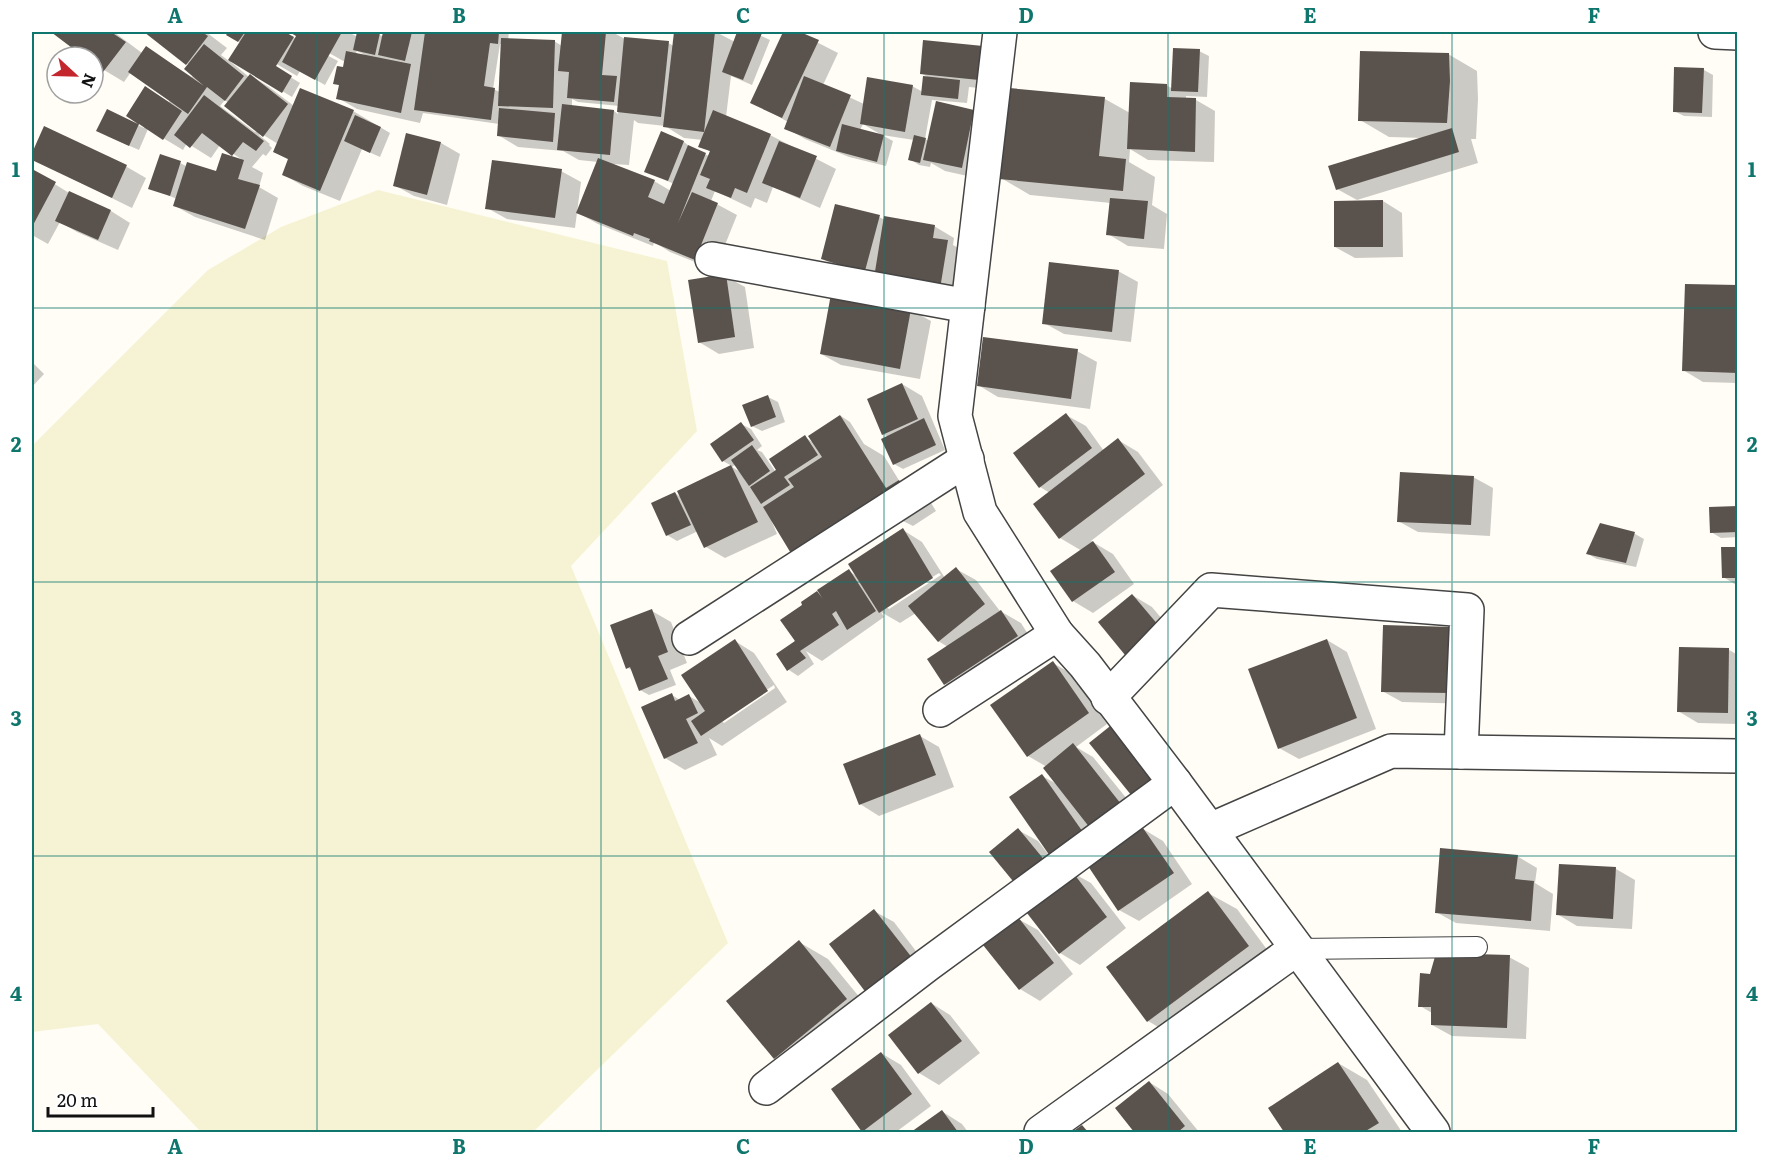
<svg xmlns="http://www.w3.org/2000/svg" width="1769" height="1164" viewBox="0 0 1769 1164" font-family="Literata,serif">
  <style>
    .farmland { fill: #f6f3d4 }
    .shadow { fill: #0003; fill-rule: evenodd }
    .building { fill: #5a524d }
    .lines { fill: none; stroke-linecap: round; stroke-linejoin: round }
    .service-casing { stroke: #444; stroke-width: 22 }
    .minor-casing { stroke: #444; stroke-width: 36 }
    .tertiary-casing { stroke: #444; stroke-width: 36 }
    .path { stroke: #333; stroke-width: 4; stroke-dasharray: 6 3; stroke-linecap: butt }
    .service { stroke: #fff; stroke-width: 20 }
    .minor { stroke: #fff; stroke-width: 33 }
    .tertiary { stroke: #fff; stroke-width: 33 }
    .grid { fill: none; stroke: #0f766e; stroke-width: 1.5; stroke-opacity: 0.55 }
    .neatline { fill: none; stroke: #0f766e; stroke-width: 2 }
    .grid-label { font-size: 20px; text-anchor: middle; font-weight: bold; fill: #0f766e }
  </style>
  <rect width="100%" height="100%" fill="#fffdf5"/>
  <path class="farmland" d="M378,190L667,261L697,431L571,566L728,943L533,1132H201L98,1024L32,1032V446L208,270L281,227Z"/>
  <g class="shadow">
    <path d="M53,32H114L142,53L146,48L192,77L193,75L189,65L147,32H206L227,48L221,55L229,61L239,45L300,83L292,97L232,61L231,62L249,77L250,75L269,87L294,106L353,111L390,133L380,157L362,149L340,201L303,186L284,175L289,160L275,152L278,144L260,133L259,135L270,144L269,145L272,148L266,156L263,154L252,167L263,173L259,187L278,198L265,240L195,217L175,206L177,199L150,188L180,163L188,167L217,173L241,159L220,145L211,158L187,143L183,150L148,129L139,150L107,136L108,111L144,128L146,88L169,102L170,100L131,72L124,82L104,70L93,62V57H87ZM225,100L257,130L255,132L220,106Z"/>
    <path d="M229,32H283L338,61L325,85L300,71L297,76L241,43L228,34Z"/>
    <path d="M292,32H348L358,37L359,32H368L383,36L384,32H509L508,40L554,41L562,46L564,32H612L625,39L668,43L674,46L676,32H716L735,42L739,32H753L770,40L752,85L731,76L726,117L770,135L836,169L820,208L773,187L767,203L755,198L751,208L715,191L711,201L737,215L715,270L670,252L654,242L653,246L598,224L578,213L598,162L579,160L563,151L518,147L498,135L499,124L423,113L420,123L357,109L338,98L340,86L335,83L344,69L345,62ZM500,44H502L500,92L493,89ZM357,51L367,56L355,55ZM572,99L578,102L619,106L618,114L614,111L572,106ZM634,120L638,123L665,126L684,138L703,140L700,146L711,152L709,156L693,149L684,142L662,133L656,176L674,184L671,191L654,181L612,164L629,165Z"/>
    <path d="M785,32H797L838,53L823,85L864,104L912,86L923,92L929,78L921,73L924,41L999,90L969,87L967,103L932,100L925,139L929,141L937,103L974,111L993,122L981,179L945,171L931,163L930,167L919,165L910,159L914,140L882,135L893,141L886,166L849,157L805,139L786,128L788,122L752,102ZM863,124L880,134L860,130Z"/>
    <path d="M1199,51L1209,56L1207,97L1186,96V99L1196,100L1215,111L1214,162L1148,160L1130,149L1129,162L1155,177L1152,205L1167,214L1164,249L1128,246L1108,234L1111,203L1030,195L1001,178L1105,99L1130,113L1166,85L1173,89Z"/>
    <path d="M1448,54L1477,71L1478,99L1476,139H1471L1478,163L1357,200L1337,189L1423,138L1389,137L1360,120Z"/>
    <path d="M1704,70L1713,75L1712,117L1684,116L1674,111Z"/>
    <path d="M45,128L127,167L146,178L132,208L32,159Z"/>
    <path d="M441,143L460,154L447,205L414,196L394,185Z"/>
    <path d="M32,170L74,196L111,211L130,223L118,250L77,232L60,222L48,244L32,235Z"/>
    <path d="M561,171L581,182L575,228L507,219L487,208Z"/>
    <path d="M1383,201L1402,213L1403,257L1355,258L1335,247Z"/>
    <path d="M879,217L885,220L934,226L954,238L953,245L967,253L958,305L840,269L823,259Z"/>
    <path d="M1118,271L1138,282L1131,342L1064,334L1044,323Z"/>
    <path d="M725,276L745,287L754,348L719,354L699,342Z"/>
    <path d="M1738,287V383L1703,382L1683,370Z"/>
    <path d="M911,310L931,321L920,379L841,365L821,354Z"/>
    <path d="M1077,351L1097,362L1090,409L998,397L978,385Z"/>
    <path d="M32,362L44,374L32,387Z"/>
    <path d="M902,384L922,396L945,450L903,469L894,464L888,437L883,434Z"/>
    <path d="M768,397L778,402L785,422L762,431L752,426Z"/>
    <path d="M1066,415L1086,426L1104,451L1118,440L1138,452L1163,485L1091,541L1113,554L1134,584L1093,613L1073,601L1082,551L1060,538L1035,505L1050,493L1040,487Z"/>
    <path d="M841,416L850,422L864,444L884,456L900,482L928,498L936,511L913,526L903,521L823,571L774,521L772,522L777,534L725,558L706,547L698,531L677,541L667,535L675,493L682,498L679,492L732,466L723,461L712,444L741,424L751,429L762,446L757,450L762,452L775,471L805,437L814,443ZM736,464L742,473L732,467Z"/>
    <path d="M1473,477L1493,488L1490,536L1418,532L1398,521Z"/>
    <path d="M1738,508V537L1721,538L1711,532Z"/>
    <path d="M1601,525L1635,534L1644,539L1636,567L1597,559L1588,554Z"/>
    <path d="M903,530L922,542L945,578L956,569L976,580L1000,611L1021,623L1036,647L965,695L945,684L948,647L938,641L916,613L900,623L881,612L884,617L822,661L806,651L814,664L798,676L789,670L778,654L794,643L804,605L817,593L823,597L849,571L858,577ZM939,573L941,575L889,609L886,606Z"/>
    <path d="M1738,548V586L1723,577Z"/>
    <path d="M1132,595L1152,607L1178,638L1146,665L1126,654Z"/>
    <path d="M652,611L671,622L687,663L670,670L676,685L649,695L640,690L632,670L628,668Z"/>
    <path d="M1384,627L1470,704L1402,702L1382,691Z"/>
    <path d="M1327,640L1347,652L1376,729L1299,759L1279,748Z"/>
    <path d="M735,641L754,653L787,702L722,746L709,738L717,755L685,770L665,758L643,708L672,695L680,700L689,696L701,703ZM774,685L775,688L724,723L721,720Z"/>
    <path d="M1729,650L1738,655V724L1698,723L1678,711Z"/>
    <path d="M1053,663L1072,674L1107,724L1076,747L1093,757L1140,815L1071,872L1091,883L1126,928L1080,965L1060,953L1025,908L1018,830L1038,841L1048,854L1050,853L1042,776L1057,784L1047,767L1028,756Z"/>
    <path d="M920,736L939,747L954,787L879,816L860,804Z"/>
    <path d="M1143,829L1163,841L1192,884L1139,921L1119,910Z"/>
    <path d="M1517,856L1537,868L1535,883L1553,894L1550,931L1456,923L1436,912Z"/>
    <path d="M1616,869L1635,880L1632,929L1577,926L1557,914Z"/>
    <path d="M1208,893L1237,909L1277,963L1177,1038L1148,1021Z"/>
    <path d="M874,911L894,922L931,971L868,993Z"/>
    <path d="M1018,919L1038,930L1073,974L1040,1001L1020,989L985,946Z"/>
    <path d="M799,942L828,959L875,1016L804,1074L775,1058Z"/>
    <path d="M1509,957L1529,968L1526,1039L1452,1036L1432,1025V1013L1420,1006L1431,975Z"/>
    <path d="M931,1003L950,1015L980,1053L939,1085L919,1073L890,1035Z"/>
    <path d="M881,1053L901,1065L931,1106L896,1132H867L864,1131Z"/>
    <path d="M1338,1063L1367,1080L1402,1132H1286L1270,1109Z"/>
    <path d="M1149,1082L1168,1094L1199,1132H1136L1117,1109Z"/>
    <path d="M943,1112L962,1124L968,1132H914Z"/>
  </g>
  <g class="building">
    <path d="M51,32H111L126,42L103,72L93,64V57H84Z"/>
    <path d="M144,32H202L208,36L186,65Z"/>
    <path d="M228,32H245L238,42L226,35Z"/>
    <path d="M246,32H285L294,37L276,66L292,76L282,93L228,60Z"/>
    <path d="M289,32H342L315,80L282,62L296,36Z"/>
    <path d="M357,32L380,33L375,55L353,50Z"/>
    <path d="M383,32H412L405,61L378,55Z"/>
    <path d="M425,32H499L498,44L490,43L484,86L495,88L491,120L414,110Z"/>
    <path d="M562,32H606L602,75L617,76L614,102L567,98L569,72L558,71Z"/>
    <path d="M674,32H715L704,132L663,127Z"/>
    <path d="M737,32L762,33L743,80L722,72Z"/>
    <path d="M783,32H800L819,40L782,118L750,103Z"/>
    <path d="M624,37L669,41L661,117L617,112Z"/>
    <path d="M501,38L555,40L553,108L498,106Z"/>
    <path d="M923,40L983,46L979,80L920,74Z"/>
    <path d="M204,44L244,76L225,101L207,87L188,114L128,72L146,46L204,86L184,69Z"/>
    <path d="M1173,48L1200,49L1198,92L1171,91Z"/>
    <path d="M346,51L411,64L401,113L336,99L339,85L333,84L337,66L343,67Z"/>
    <path d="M1360,51L1449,53L1450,81L1447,123L1358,121Z"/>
    <path d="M1674,67L1704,68L1702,113L1673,112Z"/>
    <path d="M250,74L288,104L263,137L224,106Z"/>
    <path d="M804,76L851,95L830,147L784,129Z"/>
    <path d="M923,76L960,80L958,99L921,95Z"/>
    <path d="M867,77L913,85L905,132L860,124Z"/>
    <path d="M1130,82L1167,84V97L1196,98L1195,152L1127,149Z"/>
    <path d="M145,86L182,111L163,140L139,124L129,146L96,131L107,109L138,124L126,116Z"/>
    <path d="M300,88L354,110L320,191L282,175L288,159L273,152Z"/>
    <path d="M1009,88L1105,97L1099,156L1126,159L1123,191L999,179Z"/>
    <path d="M204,95L264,141L256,151L243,142L232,156L202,133L190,148L174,135Z"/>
    <path d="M936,101L974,110L962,168L923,160Z"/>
    <path d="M562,104L614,110L610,155L557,150Z"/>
    <path d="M499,108L555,113L553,142L497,136Z"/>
    <path d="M713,110L771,134L747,193L735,188L731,198L706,188L710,179L700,175L710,151L698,147Z"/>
    <path d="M355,115L381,127L370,153L344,141Z"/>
    <path d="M842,124L884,135L877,162L836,151Z"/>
    <path d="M44,126L127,165L112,198L32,160V153Z"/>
    <path d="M1452,128L1459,152L1336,190L1328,166Z"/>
    <path d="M661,131L684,141L668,181L644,172Z"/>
    <path d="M406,133L441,142L427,195L393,186Z"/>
    <path d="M914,135L926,138L920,163L908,160Z"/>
    <path d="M779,141L817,156L800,198L762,183Z"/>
    <path d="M688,145L706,153L678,223L692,192L718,203L695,260L649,241L650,239L634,233L633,236L576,213L598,158L655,180L648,197L664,204Z"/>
    <path d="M222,153L244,160L238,179L260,185L245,229L173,206L187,162L216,171Z"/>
    <path d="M160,154L181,161L170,196L148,189Z"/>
    <path d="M492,160L562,169L555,218L485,209Z"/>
    <path d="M32,169L56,182L32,227Z"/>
    <path d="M69,191L111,210L98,240L55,221Z"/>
    <path d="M1110,198L1148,201L1144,239L1106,235Z"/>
    <path d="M1383,200V247H1334V201Z"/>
    <path d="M835,204L880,215L862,282L837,276L840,265L821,259Z"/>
    <path d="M884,216L935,225L933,238L948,240L939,295L873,284Z"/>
    <path d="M1049,262L1119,270L1112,332L1042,324Z"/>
    <path d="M726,274L735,337L698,343L688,280Z"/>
    <path d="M1685,284L1738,285V373L1682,371Z"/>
    <path d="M831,294L911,309L900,369L820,354Z"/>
    <path d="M983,337L1078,349L1071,399L977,386Z"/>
    <path d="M902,383L918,419L882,435L867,399Z"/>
    <path d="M768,395L776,417L751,427L742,405Z"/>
    <path d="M1066,413L1092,448L1039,488L1013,453Z"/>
    <path d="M840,415L886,488L899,480L908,494L792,555L763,507L794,487L788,479L822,457L808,436Z"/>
    <path d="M924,418L936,445L893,465L881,439Z"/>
    <path d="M741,422L754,440L722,462L710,444Z"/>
    <path d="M805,435L818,455L784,477L790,485L761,504L750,487L776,470L769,459Z"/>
    <path d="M1118,438L1145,474L1059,539L1033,504Z"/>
    <path d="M752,445L770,471L749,486L731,460Z"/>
    <path d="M731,465L758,522L704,548L677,491Z"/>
    <path d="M1400,472L1474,476L1471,525L1397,522Z"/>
    <path d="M675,492L691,525L666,536L651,503Z"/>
    <path d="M1738,506V532L1710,533L1709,507Z"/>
    <path d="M1600,523L1635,532L1626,563L1586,554Z"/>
    <path d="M903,528L933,578L879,613L848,564Z"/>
    <path d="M1093,541L1115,572L1072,602L1050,571Z"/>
    <path d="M1721,547H1738V578H1722Z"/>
    <path d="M956,567L985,604L938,642L908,606Z"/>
    <path d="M849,569L876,611L847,630L836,611L832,614L839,625L800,651L806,658L787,671L776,654L795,641L780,620L802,605L801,602L817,591L823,599L817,590Z"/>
    <path d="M1132,594L1159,626L1125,655L1098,622Z"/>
    <path d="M652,609L668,652L658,656L668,679L639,691L630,667L626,669L610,625Z"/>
    <path d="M1001,610L1018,636L944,685L927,659Z"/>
    <path d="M1383,625L1453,627L1451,693L1381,692Z"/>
    <path d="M735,639L768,691L701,736L691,721L705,711L681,675Z"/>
    <path d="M1327,639L1357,718L1278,749L1248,669Z"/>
    <path d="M1679,647L1729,648L1728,713L1677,712Z"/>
    <path d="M1053,661L1089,713L1027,757L990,705Z"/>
    <path d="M672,693L675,701L689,694L698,713L686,719L698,743L664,759L641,707Z"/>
    <path d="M1119,719L1165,778L1136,801L1089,743Z"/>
    <path d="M920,734L936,775L859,805L843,764Z"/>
    <path d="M1073,743L1121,804L1090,828L1043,768Z"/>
    <path d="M1042,774L1085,835L1052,859L1009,797Z"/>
    <path d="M1018,828L1046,862L1017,886L989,852Z"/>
    <path d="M1143,828L1174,873L1118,911L1088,866Z"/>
    <path d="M1440,848L1518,855L1515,879L1534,881L1531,921L1435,913Z"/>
    <path d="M1559,864L1616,867L1613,919L1556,915Z"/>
    <path d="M1071,870L1107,917L1059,954L1023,908Z"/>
    <path d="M1208,891L1249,946L1147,1022L1106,967Z"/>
    <path d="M874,909L913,959L867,994L829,944Z"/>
    <path d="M1018,917L1054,963L1019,990L983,945Z"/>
    <path d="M799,940L847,999L774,1059L726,1001Z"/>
    <path d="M1436,953L1510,955L1507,1028L1431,1025V1007H1418L1420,973L1430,974Z"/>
    <path d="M931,1002L962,1041L918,1074L888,1035Z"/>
    <path d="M881,1052L912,1094L862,1132L831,1089Z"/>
    <path d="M1338,1062L1379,1123L1364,1132H1284L1268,1108Z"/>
    <path d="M1149,1081L1185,1126L1178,1132H1134L1115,1108Z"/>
    <path d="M942,1110L958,1132H911Z"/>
    <path d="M1082,1125L1088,1132H1072Z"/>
  </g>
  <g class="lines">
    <defs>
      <path id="service" d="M1296,949L1477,947"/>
      <g id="minor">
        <path d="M1000,32L955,416L980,512L1057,634L1085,665L1175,783L1433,1132"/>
        <path d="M712,259L968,306"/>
        <path d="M689,638L967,459"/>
        <path d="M1108,698L1211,590L1467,610L1461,752"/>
        <path d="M940,710L1057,634"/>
        <path d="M1210,830L1391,751L1738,756"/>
        <path d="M766,1088L927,965L1175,783"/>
        <path d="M1041,1132L1296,949"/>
      </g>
      <path id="tertiary" d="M1715,32L1738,33"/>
    </defs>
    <use href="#service" class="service-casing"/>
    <use href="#minor" class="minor-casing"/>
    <use href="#tertiary" class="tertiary-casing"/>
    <path class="path" d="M1736,610H1738"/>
    <use href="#service" class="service"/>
    <use href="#minor" class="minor"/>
    <use href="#tertiary" class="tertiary"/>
  </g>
  <path class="grid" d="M317,32V1132M601,32V1132M884,32V1132M1168,32V1132M1452,32V1132M32,308H1738M32,582H1738M32,856H1738"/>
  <rect width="1769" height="1164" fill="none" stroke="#ffffff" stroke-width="66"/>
  <g transform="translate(75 75) rotate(112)"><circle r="28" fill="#ffffff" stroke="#a0a0a0" stroke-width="1.5"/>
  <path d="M0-4.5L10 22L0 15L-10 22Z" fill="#c4262e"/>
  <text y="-9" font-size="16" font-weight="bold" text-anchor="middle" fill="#111111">N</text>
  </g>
  <path d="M48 1107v9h105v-9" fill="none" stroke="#111111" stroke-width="3"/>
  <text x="57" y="1107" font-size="18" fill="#111111" stroke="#ffffff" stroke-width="4.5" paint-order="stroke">20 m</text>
  <rect x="33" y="33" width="1703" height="1098" class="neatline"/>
  <g class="grid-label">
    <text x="175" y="23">A</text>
    <text x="459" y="23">B</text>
    <text x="743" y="23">C</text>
    <text x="1026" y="23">D</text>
    <text x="1310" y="23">E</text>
    <text x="1594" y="23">F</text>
    <text x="16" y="177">1</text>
    <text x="1752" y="177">1</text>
    <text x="16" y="452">2</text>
    <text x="1752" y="452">2</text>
    <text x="16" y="726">3</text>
    <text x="1752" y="726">3</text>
    <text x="16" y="1001">4</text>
    <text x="1752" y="1001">4</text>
    <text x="175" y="1154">A</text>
    <text x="459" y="1154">B</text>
    <text x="743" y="1154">C</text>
    <text x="1026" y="1154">D</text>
    <text x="1310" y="1154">E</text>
    <text x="1594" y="1154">F</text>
  </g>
</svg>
